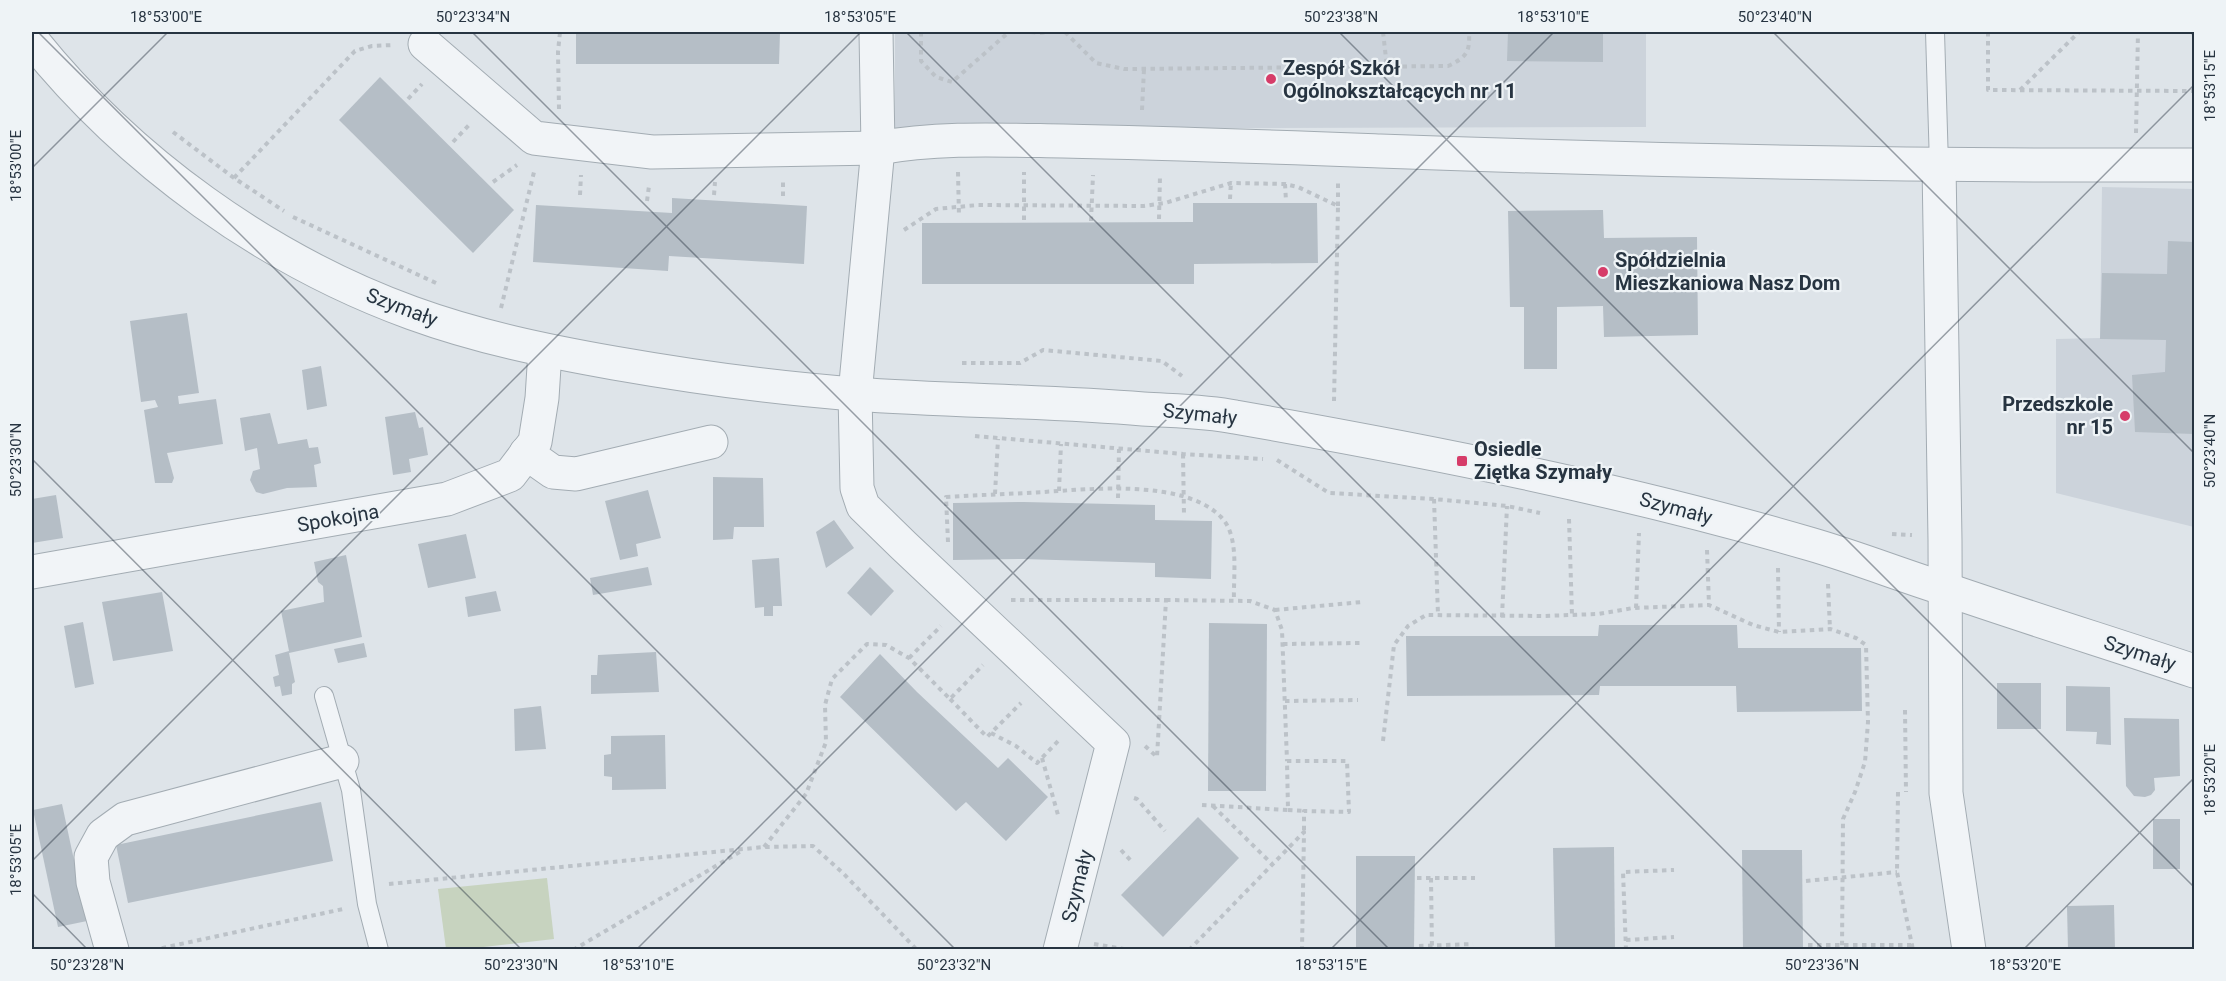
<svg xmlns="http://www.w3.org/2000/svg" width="2226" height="981" viewBox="0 0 2226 981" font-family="Roboto,sans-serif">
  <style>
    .built { fill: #ccd3db }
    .green { fill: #c7d3bf }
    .building { fill: #b5bec6 }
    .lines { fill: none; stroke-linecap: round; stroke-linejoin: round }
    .service-casing { stroke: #a3acb3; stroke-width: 20 }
    .minor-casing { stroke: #a3acb3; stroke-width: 35 }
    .path { stroke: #bcc2c8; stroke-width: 4; stroke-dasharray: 4.5 4.5; stroke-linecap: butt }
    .service { stroke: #f1f4f7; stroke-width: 18 }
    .minor { stroke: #f1f4f7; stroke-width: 33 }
    .ticks { fill: none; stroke: #273441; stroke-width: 1.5; stroke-opacity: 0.45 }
    .poi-dot { fill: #d63c69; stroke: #eef3f6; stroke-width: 2 }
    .labels { text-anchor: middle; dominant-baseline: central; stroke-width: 4.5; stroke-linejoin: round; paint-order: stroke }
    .poi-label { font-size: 20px; font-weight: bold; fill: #273441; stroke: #eef3f6; text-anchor: start }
    .street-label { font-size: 20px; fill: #273441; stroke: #eef3f6 }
    .neatline { fill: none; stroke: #273441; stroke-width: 2 }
    .ticks-label { font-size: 15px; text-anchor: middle; fill: #273441 }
  </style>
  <rect width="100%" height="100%" fill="#dee4e9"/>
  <g class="built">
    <path d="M895,32H1646V127L895,129Z"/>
    <path d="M2102,187L2194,189V527L2056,493V339L2100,338Z"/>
  </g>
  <path class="green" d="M547,878L554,939L466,949H446L438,889Z"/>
  <g class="building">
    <path d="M576,32H780L779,64H576Z"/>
    <path d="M1508,32H1603V62L1507,61Z"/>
    <path d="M380,77L514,210L473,253L339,120Z"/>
    <path d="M672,198L807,206L804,264L669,256L668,271L533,262L536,205L672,213Z"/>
    <path d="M1193,203H1317L1318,263L1194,264V284H922V223L1193,222Z"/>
    <path d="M1603,210L1604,238L1697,237L1698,335L1604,337L1603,306L1557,307V369H1524V307H1510L1508,211Z"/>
    <path d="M2168,241L2194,242V434L2135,432L2132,375L2165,372L2166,340L2100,339L2102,273L2167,274Z"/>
    <path d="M187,313L199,393L178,396L179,404L216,399L223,444L167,453L174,478L172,483H155L144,410L158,407L155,400L141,402L130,321Z"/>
    <path d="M321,366L327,406L307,410L302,370Z"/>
    <path d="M415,412L419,428L423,427L428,455L409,459L411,472L393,475L385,417Z"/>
    <path d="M270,413L278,444L307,439L309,448L318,447L321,463L314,465L317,487L287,488L263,494L256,492L250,480L253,471L260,469L257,448L245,451L240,418Z"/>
    <path d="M713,477L763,478L764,527H734L733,539L713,540Z"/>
    <path d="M648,490L661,538L636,544L638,556L620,560L605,501Z"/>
    <path d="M56,495L63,538L32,543V499Z"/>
    <path d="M1024,502L1155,505V520L1212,521L1211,579L1155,577V563L1023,559L953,560V503Z"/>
    <path d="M834,520L854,548L826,568L816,532Z"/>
    <path d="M466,534L476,578L428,588L418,544Z"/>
    <path d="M346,555L362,637L289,653L295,682L292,684V694L282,696L280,686L275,687L273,677L279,675L275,655L289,651L281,611L324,602L323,586L318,582L314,562Z"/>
    <path d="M779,558L782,606H773V616H764V607L755,608L752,560Z"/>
    <path d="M648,567L652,585L593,595L590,578Z"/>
    <path d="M870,567L894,591L871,616L847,593Z"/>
    <path d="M496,591L501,611L468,617L465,597Z"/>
    <path d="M162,592L173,651L113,661L102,602Z"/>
    <path d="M83,622L94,684L75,688L64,626Z"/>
    <path d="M1209,623L1267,624L1266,791H1208Z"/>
    <path d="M1599,625H1737L1738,648H1861L1862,711L1737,712L1736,686H1600L1599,695L1407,696L1406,636H1598Z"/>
    <path d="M364,643L367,657L338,663L334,649Z"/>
    <path d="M656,652L659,692L591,694V675H597L598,655Z"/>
    <path d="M880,654L917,692L998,768L1008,758L1048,797L1006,841L966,802L956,811L840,697Z"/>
    <rect x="1997" y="683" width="44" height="46"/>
    <path d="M2066,686L2110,687L2111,745L2096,744L2097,732L2066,731Z"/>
    <path d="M541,706L546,749L515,751L514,709Z"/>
    <path d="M2124,718L2179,719L2180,776L2154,778L2155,790L2151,795L2145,797L2134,796L2126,786Z"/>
    <path d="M665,735L666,789L612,790V777L604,776V755L611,754V736Z"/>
    <path d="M321,802L333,861L128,903L116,845Z"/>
    <path d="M62,804L87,921L58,927L33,810Z"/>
    <path d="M1198,817L1239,858L1163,937L1121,895Z"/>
    <rect x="2153" y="819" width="27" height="50"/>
    <path d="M1614,847L1615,950H1555L1553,848Z"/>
    <path d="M1742,850H1802L1803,950H1743Z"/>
    <path d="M1356,856H1415L1414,950H1356Z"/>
    <path d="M2114,905L2115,950H2068L2067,906Z"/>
  </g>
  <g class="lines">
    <defs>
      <g id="service">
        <path d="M1935,32L1939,165"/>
        <path d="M324,696L351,790L367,904L379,950"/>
      </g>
      <g id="minor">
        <path d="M876,32L878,148L855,394L857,488L863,506L903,545L1113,743L1060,950"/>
        <path d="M32,40C129,161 266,260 412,313C478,337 546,351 614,363C694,377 774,388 854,394C950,401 1047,401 1143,409C1174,411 1205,411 1235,417C1428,451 1622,489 1810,544C1855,557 1898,574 1942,588C2026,617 2110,643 2194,671"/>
        <path d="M425,44L534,138L652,152L878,148C938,137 1001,140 1063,141C1169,143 1274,147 1380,151C1652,161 1923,166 2194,165"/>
        <path d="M1939,165L1945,540L1946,793L1969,950"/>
        <path d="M526,453L553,472L576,474L711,442"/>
        <path d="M32,572L447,499L510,475L535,442L542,398L545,351"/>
        <path d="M112,950L93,882L91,857L103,835L125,819L342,761"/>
      </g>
    </defs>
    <use href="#service" class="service-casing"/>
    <use href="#minor" class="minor-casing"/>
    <g class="path">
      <path d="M921,32V61L936,77L952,82L1009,32"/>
      <path d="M1031,32L1039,33L1050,32"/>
      <path d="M1065,32L1096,63L1124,69L1448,66C1467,57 1470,52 1469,32"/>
      <path d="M1383,32L1387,67"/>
      <path d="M1988,32V90L2194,91"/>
      <path d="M2192,32L2194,35"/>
      <path d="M2020,90L2079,32"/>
      <path d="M408,99L422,84"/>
      <path d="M559,109L558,52L560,32"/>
      <path d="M1142,110L1144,69"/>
      <path d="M173,132L234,178L284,211"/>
      <path d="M2136,133L2138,32"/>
      <path d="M453,142L469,125"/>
      <path d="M958,172L959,217"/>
      <path d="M234,178L355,51L372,46L394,45"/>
      <path d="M493,182L517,165"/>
      <path d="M1285,184L1286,201"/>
      <path d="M580,195L581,175"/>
      <path d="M714,195L715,182"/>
      <path d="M783,196V182"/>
      <path d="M1230,199L1231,181"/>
      <path d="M647,201L649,186"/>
      <path d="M1338,206V183"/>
      <path d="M293,217L436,283"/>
      <path d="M1159,219L1160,176"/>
      <path d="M1024,220V172"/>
      <path d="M1091,221L1093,175"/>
      <path d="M904,230L936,209L978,205L1144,206L1165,203L1231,183L1285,184L1298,187L1338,206L1334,401"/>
      <path d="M501,308L534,172"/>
      <path d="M962,363H1020L1043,350L1162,361L1182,376"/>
      <path d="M975,436L1183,454L1263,459"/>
      <path d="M1183,454L1184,515"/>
      <path d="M1277,460L1329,493L1434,499L1507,506L1540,513"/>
      <path d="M1059,491L1061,444"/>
      <path d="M995,494L998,439"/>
      <path d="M1118,498L1119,449"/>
      <path d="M1434,499L1438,615"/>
      <path d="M1569,519L1572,615"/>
      <path d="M1892,534L1912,535"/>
      <path d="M948,542L946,497C978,495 1011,494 1043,492C1091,489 1184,479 1221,517C1240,536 1233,576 1234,601"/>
      <path d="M1707,550L1709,605"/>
      <path d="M1778,568L1779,632"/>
      <path d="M1828,584L1830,629"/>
      <path d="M1011,600H1166L1157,757L1145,746"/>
      <path d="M1166,600L1250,601L1275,610L1282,630L1287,761"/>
      <path d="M1636,608L1639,533"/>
      <path d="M1275,610L1362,602"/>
      <path d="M1502,617L1507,506"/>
      <path d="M1283,644L1360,643"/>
      <path d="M909,658L941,626"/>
      <path d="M950,699L987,737L1021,703"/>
      <path d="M1285,701L1358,700"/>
      <path d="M1905,710L1906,792"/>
      <path d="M991,733L1016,746L1037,763L1061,738"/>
      <path d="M1383,741L1394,645L1408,626L1426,615L1544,616L1598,614L1633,608L1709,605L1753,625L1779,632L1830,629L1856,638L1866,645L1868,722L1865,762L1855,792L1843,819L1842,950"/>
      <path d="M1042,758L1058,815"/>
      <path d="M1898,792L1897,872L1913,950"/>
      <path d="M1134,798L1137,799L1165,831"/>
      <path d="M1202,805L1288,810L1287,761H1347L1349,812L1304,811V832"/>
      <path d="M1213,806L1272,864"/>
      <path d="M1288,810L1304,811"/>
      <path d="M764,847L806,794L826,742L825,705L832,679L867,644L886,645L909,658L950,699L983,665"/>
      <path d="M1121,850L1133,863"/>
      <path d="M1417,878H1475"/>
      <path d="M1431,878L1432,950"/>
      <path d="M1806,881L1897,872"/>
      <path d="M389,884L764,847L813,846L844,874L917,950"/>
      <path d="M1626,940L1674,937"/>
      <path d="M1094,944L1129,950"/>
      <path d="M1808,945H1911"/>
      <path d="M1419,946L1473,944"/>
      <path d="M153,950L343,909"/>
      <path d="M573,950L743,850"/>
      <path d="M1189,950L1304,832L1302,950"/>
      <path d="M1626,950L1623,872L1674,870"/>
    </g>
    <use href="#service" class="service"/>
    <use href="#minor" class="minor"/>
  </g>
  <path class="ticks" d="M38,32L956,950M472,32L1390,950M906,32L1824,950M1339,32L2194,887M1773,32L2194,453M32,168L168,32M32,459L522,950M32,861L861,32M32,893L88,950M636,950L1554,32M1330,950L2194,85M2023,950L2194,778"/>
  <g class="poi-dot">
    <circle cx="1271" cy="79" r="6"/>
    <circle cx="1603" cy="272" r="6"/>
    <circle cx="2125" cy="416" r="6"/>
    <rect x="1456" y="455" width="12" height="12" rx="3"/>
  </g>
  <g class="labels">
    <g class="poi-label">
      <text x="1283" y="68">Zespół Szkół<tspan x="1283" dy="23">Ogólnokształcących nr 11</tspan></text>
      <text x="1615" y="260">Spółdzielnia<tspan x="1615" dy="23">Mieszkaniowa Nasz Dom</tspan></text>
      <text x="2113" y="404" text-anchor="end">Przedszkole<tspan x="2113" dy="23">nr 15</tspan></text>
      <text x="1474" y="449">Osiedle<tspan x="1474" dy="23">Ziętka Szymały</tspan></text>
    </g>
    <g class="street-label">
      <text transform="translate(402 307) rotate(21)">Szymały</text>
      <text transform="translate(1200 414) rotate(6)">Szymały</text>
      <text transform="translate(1676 508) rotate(15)">Szymały</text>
      <text transform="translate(338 518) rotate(-10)">Spokojna</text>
      <text transform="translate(2140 653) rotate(18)">Szymały</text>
      <text transform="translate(1077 886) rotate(-76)">Szymały</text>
    </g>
  </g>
  <rect width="2226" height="981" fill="none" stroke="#eef3f6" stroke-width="66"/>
  <rect x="33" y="33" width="2160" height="915" class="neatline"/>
  <g class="ticks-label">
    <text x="166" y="22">18°53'00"E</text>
    <text x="473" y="22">50°23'34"N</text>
    <text x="860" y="22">18°53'05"E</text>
    <text x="1341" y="22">50°23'38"N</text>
    <text x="1553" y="22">18°53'10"E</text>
    <text x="1775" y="22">50°23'40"N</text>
    <text transform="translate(2210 86) rotate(-90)" y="5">18°53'15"E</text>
    <text transform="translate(16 166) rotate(-90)" y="5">18°53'00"E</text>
    <text transform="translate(2210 451) rotate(-90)" y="5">50°23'40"N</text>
    <text transform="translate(16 460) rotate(-90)" y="5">50°23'30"N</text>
    <text transform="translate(2210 780) rotate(-90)" y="5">18°53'20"E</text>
    <text transform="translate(16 860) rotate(-90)" y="5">18°53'05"E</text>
    <text x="87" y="970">50°23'28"N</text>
    <text x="521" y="970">50°23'30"N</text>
    <text x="638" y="970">18°53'10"E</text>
    <text x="954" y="970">50°23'32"N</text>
    <text x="1331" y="970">18°53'15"E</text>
    <text x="1822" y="970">50°23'36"N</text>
    <text x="2025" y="970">18°53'20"E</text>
  </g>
</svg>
